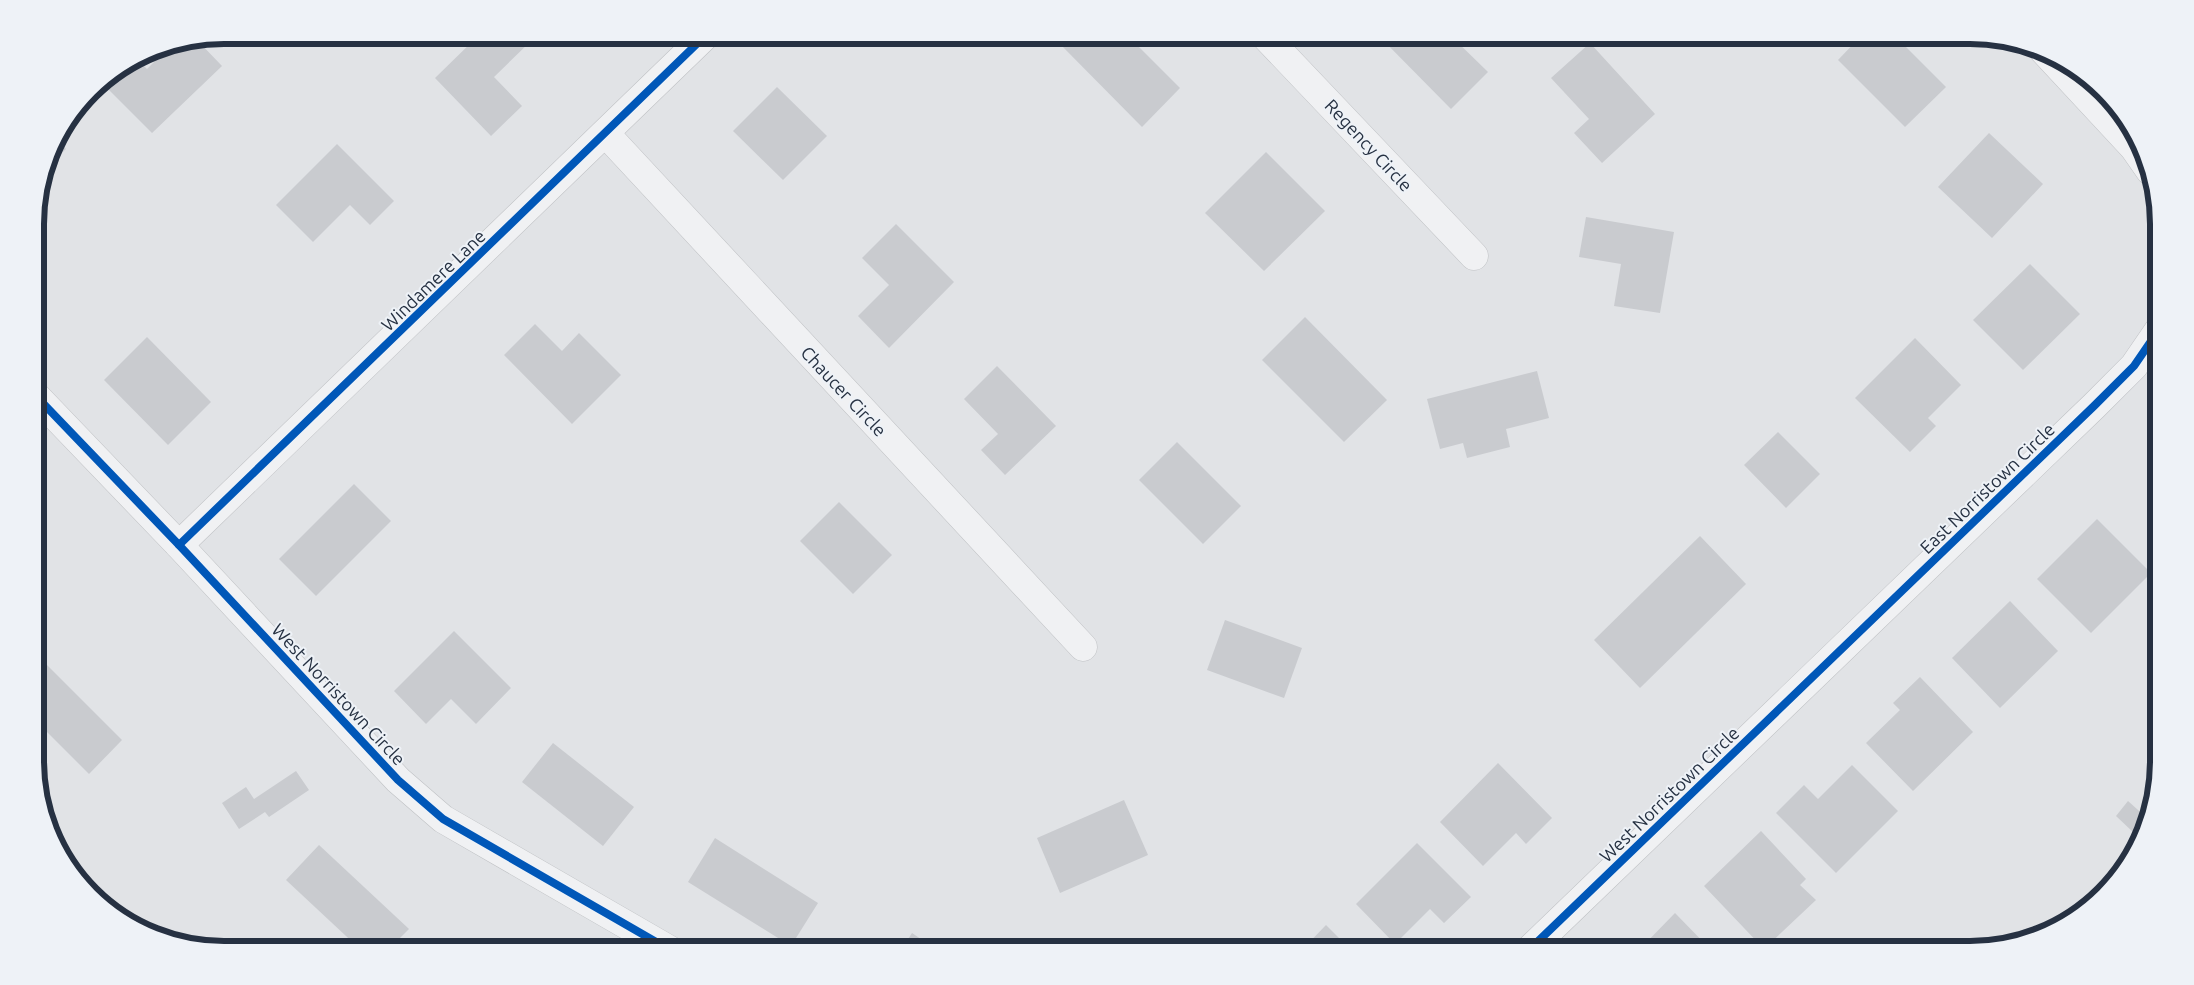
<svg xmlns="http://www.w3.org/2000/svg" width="2194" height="985" viewBox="0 0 2194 985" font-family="Ubuntu,sans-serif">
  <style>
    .building { fill: #c9cbcf }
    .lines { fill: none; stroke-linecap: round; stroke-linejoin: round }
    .minor-casing { stroke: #bfc1c4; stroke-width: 29 }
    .minor { stroke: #f0f1f3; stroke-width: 28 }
    .cycleway-casing { stroke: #eef2f7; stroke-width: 11 }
    .cycleway { stroke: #0057b8; stroke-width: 8 }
    .labels { text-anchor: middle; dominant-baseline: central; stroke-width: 4; stroke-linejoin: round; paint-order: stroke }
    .street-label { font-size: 18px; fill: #263142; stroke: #eef2f7 }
    .rim { fill: none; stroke: #263142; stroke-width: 6 }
  </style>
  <rect width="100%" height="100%" fill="#e1e3e6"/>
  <g class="building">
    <path d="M479,35H528L532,40L494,77L522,106L491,136L435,78Z"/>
    <path d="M1067,35H1127L1180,88L1142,127L1059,43Z"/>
    <path d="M1378,35H1450L1488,72L1451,109Z"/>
    <path d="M1862,35H1894L1946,87L1905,127L1838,60Z"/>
    <path d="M197,40L222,66L152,133L107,88L137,59L147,69L171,45Z"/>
    <path d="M1590,43L1655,114L1602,163L1574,133L1589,119L1551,78Z"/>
    <path d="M777,87L827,136L783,180L733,131Z"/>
    <path d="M1989,133L2043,184L1992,238L1938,187Z"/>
    <path d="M56,138L66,149L47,167L55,140Z"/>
    <path d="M337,144L394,201L370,225L350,205L313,242L276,205Z"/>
    <path d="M1266,152L1325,211L1264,271L1205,213Z"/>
    <path d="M1586,217L1674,232L1660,313L1614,306L1621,264L1579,257Z"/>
    <path d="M896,224L954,282L889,348L858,316L889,285L862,258Z"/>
    <path d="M2030,264L2080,314L2023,370L1973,320Z"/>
    <path d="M1305,317L1387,400L1344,442L1262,360Z"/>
    <path d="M535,324L562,351L579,333L621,375L572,424L504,355Z"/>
    <path d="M147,337L211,402L168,445L104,380Z"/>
    <path d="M1915,338L1961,385L1928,418L1936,426L1910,452L1855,398Z"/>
    <path d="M997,366L1056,426L1005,475L981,450L998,434L964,399Z"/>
    <path d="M1537,371L1549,418L1506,429L1510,447L1467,458L1463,443L1440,449L1427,399Z"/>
    <path d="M1778,432L1820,474L1786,508L1744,465Z"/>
    <path d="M1177,442L1241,506L1203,544L1139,480Z"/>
    <path d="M354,484L391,521L316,596L279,559Z"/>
    <path d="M839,502L892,555L853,594L800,541Z"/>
    <path d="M2097,519L2151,573L2091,633L2037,579Z"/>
    <path d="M1700,536L1746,584L1640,688L1594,640Z"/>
    <path d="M2010,601L2058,651L2000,708L1952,658Z"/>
    <path d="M1225,620L1302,648L1284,698L1207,670Z"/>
    <path d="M454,631L511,688L476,724L451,699L426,724L394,691Z"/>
    <path d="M36,654L122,740L89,774L37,722Z"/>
    <path d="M1920,677L1973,732L1913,791L1866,743L1900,710L1893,703Z"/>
    <path d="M553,743L634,807L603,846L522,782Z"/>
    <path d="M1498,763L1552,818L1526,844L1516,833L1483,866L1440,822Z"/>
    <path d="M1852,765L1898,811L1836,873L1776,813L1804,785L1818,799Z"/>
    <path d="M296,771L309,790L269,817L265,812L239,829L222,803L246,787L254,799Z"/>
    <path d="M1124,800L1148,855L1060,893L1037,838Z"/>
    <path d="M2128,801L2147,818L2134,833L2116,816Z"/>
    <path d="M1761,831L1806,879L1800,885L1816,900L1764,949L1704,886Z"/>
    <path d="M715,838L818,903L791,946L688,882Z"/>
    <path d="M1417,843L1471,897L1444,923L1430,909L1395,944L1356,904Z"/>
    <path d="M319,845L409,929L388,950H361L286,880Z"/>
    <path d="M1675,913L1711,950H1639Z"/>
    <path d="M1326,925L1351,950H1302Z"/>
    <path d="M912,933L937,950H901Z"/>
  </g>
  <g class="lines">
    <defs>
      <g id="minor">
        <path d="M1264,35L1474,256"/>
        <path d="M2042,49L2134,148L2150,171"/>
        <path d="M606,134L1083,647"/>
        <path d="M36,396L179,545L398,780L443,819L670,950"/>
        <path d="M179,545L706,35"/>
        <path d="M1529,950L2094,406L2134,366L2158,331"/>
      </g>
    </defs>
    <use href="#minor" class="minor-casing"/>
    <use href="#minor" class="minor"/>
    <defs>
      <g id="cycleway">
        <path d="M36,396L179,545L398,780L443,819L670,950"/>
        <path d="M179,545L706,35"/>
        <path d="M1529,950L2094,406L2134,366L2158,331"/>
      </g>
    </defs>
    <use href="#cycleway" class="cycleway-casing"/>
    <use href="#cycleway" class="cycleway"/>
  </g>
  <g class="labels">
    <g class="street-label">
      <text transform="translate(1369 145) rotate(47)">Regency Circle</text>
      <text transform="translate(433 280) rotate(-44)">Windamere Lane</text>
      <text transform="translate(844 391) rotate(47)">Chaucer Circle</text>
      <text transform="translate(1987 488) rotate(-44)">East Norristown Circle</text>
      <text transform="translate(339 694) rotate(47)">West Norristown Circle</text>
      <text transform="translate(1669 794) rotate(-44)">West Norristown Circle</text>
    </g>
  </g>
  <path d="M0 0H2194V985H0ZM224 44H1970A180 180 0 0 1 2150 224V761A180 180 0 0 1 1970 941H224A180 180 0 0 1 44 761V224A180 180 0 0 1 224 44Z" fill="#eef2f7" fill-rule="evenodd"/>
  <path class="rim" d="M224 44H1970A180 180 0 0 1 2150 224V761A180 180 0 0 1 1970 941H224A180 180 0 0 1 44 761V224A180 180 0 0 1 224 44Z"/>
</svg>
